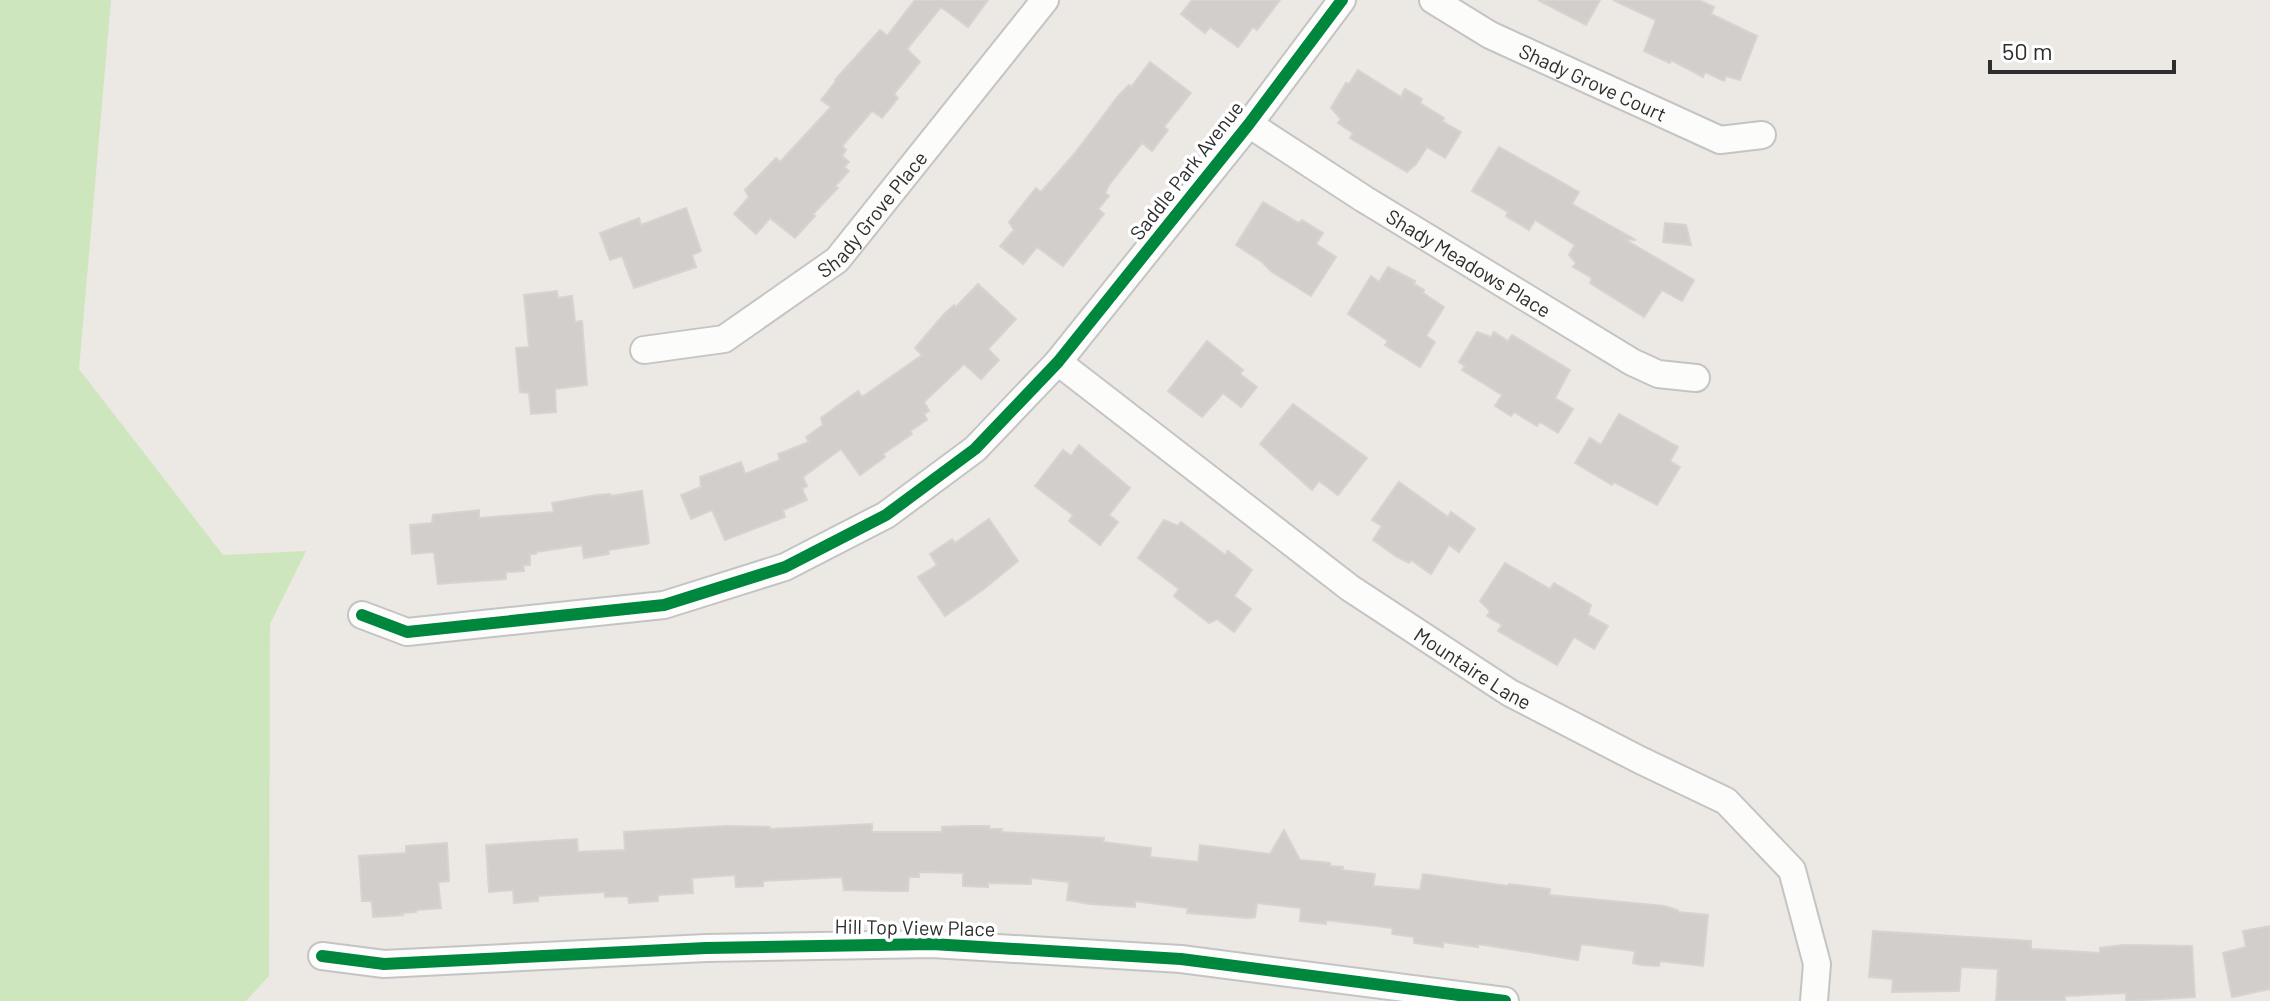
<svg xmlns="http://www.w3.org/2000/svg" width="2270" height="1001" viewBox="0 0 2270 1001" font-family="Barlow,sans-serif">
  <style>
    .green { fill: #cee6be }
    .building { fill: #d1cecb; stroke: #d7d4d0; stroke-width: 2 }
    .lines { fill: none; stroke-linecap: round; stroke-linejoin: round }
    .minor-casing { stroke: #c5c4c5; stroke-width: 30 }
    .minor { stroke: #fcfcfb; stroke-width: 26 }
    .cycleway-casing { stroke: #fff; stroke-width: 17 }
    .cycleway { stroke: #00873e; stroke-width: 12 }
    .labels { text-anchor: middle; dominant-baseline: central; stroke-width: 7; stroke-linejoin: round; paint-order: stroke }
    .street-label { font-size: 20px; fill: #2e2e2e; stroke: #fff }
  </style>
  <rect width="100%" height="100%" fill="#ece8e4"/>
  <path class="green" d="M0,0H111L79,369L223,555L306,551L270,624L269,976L246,1001H0Z"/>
  <g class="building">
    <path d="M915,0H988L968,27L941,7L907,49L920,62L894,94L898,98L882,118L872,111L842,146L846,150L842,156L849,162L844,167L849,171L835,186L838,188L813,214L815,216L795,238L770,218L756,234L734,214L749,197L745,190L776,158L780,162L831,107L821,100L836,81L835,80L880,30L887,36Z"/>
    <path d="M1192,0H1280L1257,30L1253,27L1238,47L1210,27L1205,33L1181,14Z"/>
    <path d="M1538,0H1600L1586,25Z"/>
    <path d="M1613,0H1699L1714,7L1711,14L1757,36L1740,80L1726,76L1724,81L1705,72L1703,77L1671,60L1670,63L1644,51L1656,20Z"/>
    <path d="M1150,62L1191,93L1164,127L1168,130L1152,151L1142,143L1109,185L1105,193L1109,196L1098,209L1104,214L1063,266L1037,247L1023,264L1000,246L1014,230L1009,222L1036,188L1041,192L1075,153L1119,95L1129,85L1131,87Z"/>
    <path d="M1358,70L1401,97L1405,89L1422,99L1420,103L1444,118L1442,121L1461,132L1445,158L1427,147L1416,164L1407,172L1350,138L1353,133L1338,123L1341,119L1331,108L1346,83L1349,84Z"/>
    <path d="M1499,147L1579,192L1572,204L1636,240L1624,239L1694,280L1682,301L1662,290L1644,317L1590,283L1592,278L1573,267L1576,263L1569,255L1575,245L1535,220L1529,230L1506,216L1508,212L1472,191Z"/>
    <path d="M1263,202L1299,223L1302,220L1323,233L1316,244L1336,257L1311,296L1272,272L1262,262L1236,245Z"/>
    <path d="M686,208L701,251L692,255L696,267L634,288L622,256L610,260L600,233L639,218L641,225Z"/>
    <path d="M1665,223L1686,225L1691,245L1663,242Z"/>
    <path d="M1388,267L1415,281L1414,284L1424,290L1423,293L1444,307L1426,336L1435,342L1420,367L1385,345L1388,341L1348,314L1371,276L1379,282Z"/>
    <path d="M978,284L1016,319L988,349L999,360L981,379L964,364L924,402L929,411L924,414L927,420L910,431L912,434L883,454L885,457L860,475L841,449L803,477L807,486L802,489L807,500L783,510L785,517L725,540L712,510L691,519L681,495L701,487L700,477L741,462L745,474L780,460L778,454L809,442L806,437L823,425L821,418L858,391L862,397L922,355L915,348L945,313L954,305L956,307Z"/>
    <path d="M557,291L558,298L572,296L575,322L582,321L587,385L555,389L556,412L531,414L529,393L520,392L516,348L529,347L524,295Z"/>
    <path d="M1477,332L1491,337L1494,332L1508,341L1512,335L1570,370L1555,398L1573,409L1558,433L1540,422L1537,426L1514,412L1511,416L1495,406L1502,395L1462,370L1465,366L1459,362Z"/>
    <path d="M1207,341L1243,370L1240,374L1257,387L1241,407L1223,393L1202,417L1168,391Z"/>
    <path d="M1293,404L1367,458L1338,495L1319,481L1312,490L1260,444Z"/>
    <path d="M1619,414L1678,447L1670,461L1680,467L1657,505L1614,482L1612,485L1575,463L1590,438L1601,445Z"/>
    <path d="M1079,445L1130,488L1109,515L1118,522L1100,545L1069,521L1073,515L1035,486L1063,450L1071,456Z"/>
    <path d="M1399,482L1448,517L1451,512L1475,529L1459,552L1449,545L1431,574L1411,560L1409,563L1397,557L1373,540L1382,526L1372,520Z"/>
    <path d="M642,491L649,543L647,544L608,550L609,554L584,558L582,545L536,552V554H530V565H523L524,571L506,572V579L438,584L434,552L412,554L410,525L432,523L433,515L479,510V518L554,512L552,503L597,495L610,494V496Z"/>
    <path d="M989,519L1018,561L984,589L945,616L918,577L937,565L930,554L952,539L955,543Z"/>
    <path d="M1164,520L1178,526L1181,522L1225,555L1228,551L1252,570L1234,596L1251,609L1234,632L1217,619L1209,623L1174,596L1179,589L1138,558Z"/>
    <path d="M1505,563L1550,589L1554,583L1591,605L1588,615L1608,626L1594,649L1574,637L1557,665L1498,631L1502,625L1487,616L1490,611L1480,601Z"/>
    <path d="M872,824V832H942V827L965,826H989V829H1002L1001,832L1104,838L1103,842L1151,848L1150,857L1198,862L1200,845L1270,854L1284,830L1300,860L1330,863V866L1343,867L1342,870L1375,874L1373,886L1420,890L1423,874L1508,886L1509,884L1550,889L1549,895L1664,906L1678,910V912L1708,915L1703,966L1660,961L1659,966L1641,965L1633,963L1635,951L1581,944L1578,960L1478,944V947L1443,942V947L1414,943V937L1392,934L1393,928L1326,920V924L1300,921L1301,908L1257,903L1255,917L1248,918L1187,913L1188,908L1135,901V907L1090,904L1067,900L1069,882L1031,878V884L988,883V887L963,886V873L919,872V877H909L908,891H893L844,890L842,877L763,881V886L736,887L735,875L692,878L693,893L658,895V901L629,903L628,896L605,897V892L538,896V901L514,903L513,890L489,892L486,845L577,839L578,852L625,850L624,832L727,826L770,827V829Z"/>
    <path d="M447,843L449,881L438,882L441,908L416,910V912L402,913L403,915L373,917L372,901H362L359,856L406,853V846Z"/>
    <path d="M2270,926V989L2232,997L2223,953L2246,947L2243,931Z"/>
    <path d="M1873,931L2031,941V949L2100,953V948L2123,945L2192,946L2195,997L2126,1001V993L2065,996V1001H1996L1998,969L1961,967L1959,991L1892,992L1893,979L1869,977Z"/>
  </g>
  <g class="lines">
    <defs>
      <g id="minor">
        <path id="s1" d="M1433,0L1490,35L1720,140L1762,135"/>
        <path id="s2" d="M1249,124L1364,199L1632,362L1658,374L1696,378"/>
        <path id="s3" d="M644,350L724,339L837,260L1045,0"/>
        <path id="s4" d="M1058,362L1350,588L1510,693L1640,760L1726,801L1792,870L1817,964L1814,1001"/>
        <path d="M362,615L407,632L664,605L785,567L886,515L975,449L1058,362L1249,124L1342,0"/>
        <path d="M322,956L384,964L706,948L932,944L1181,959L1505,1001"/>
      </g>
    </defs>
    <use href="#minor" class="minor-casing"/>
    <use href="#minor" class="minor"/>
    <defs>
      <g id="cycleway">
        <path d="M362,615L407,632L664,605L785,567L886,515L975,449L1058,362L1249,124L1342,0"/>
        <path d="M322,956L384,964L706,948L932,944L1181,959L1505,1001"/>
      </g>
    </defs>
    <use href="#cycleway" class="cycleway-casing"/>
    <use href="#cycleway" class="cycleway"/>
  </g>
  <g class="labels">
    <g class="street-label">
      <text stroke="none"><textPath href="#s1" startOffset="180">Shady Grove Court</textPath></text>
      <text transform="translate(1186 170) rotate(-52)">Saddle Park Avenue</text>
      <text stroke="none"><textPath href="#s3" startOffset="276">Shady Grove Place</textPath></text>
      <text stroke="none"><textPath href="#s2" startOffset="260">Shady Meadows Place</textPath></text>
      <text stroke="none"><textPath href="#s4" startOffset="516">Mountaire Lane</textPath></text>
      <text transform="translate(915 927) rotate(1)">Hill Top View Place</text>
    </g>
  </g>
  <path d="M1990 60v12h184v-12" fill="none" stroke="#2e2e2e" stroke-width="4"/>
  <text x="2002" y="60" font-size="24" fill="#2e2e2e" stroke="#ffffff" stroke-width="6" paint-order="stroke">50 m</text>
</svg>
